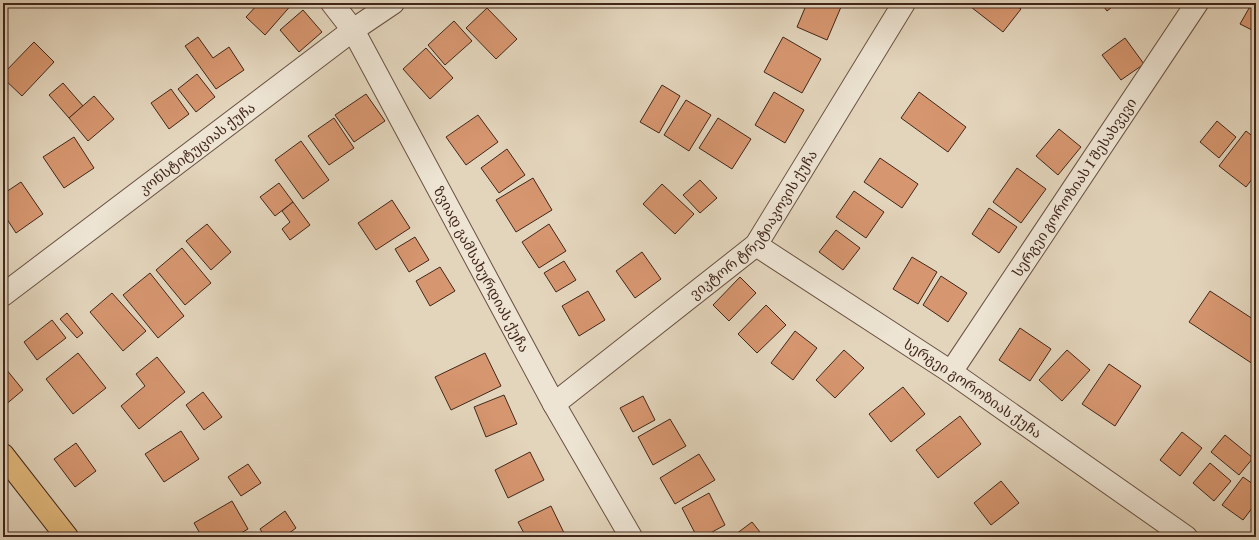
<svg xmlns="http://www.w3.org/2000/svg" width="1259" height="540" viewBox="0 0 1259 540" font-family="'IM FELL Great Primer','Noto Serif Georgian',serif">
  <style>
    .building { fill: #d6966f; stroke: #42271b }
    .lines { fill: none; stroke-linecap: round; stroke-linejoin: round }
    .minor-casing { stroke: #6a5243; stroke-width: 24 }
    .major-casing { stroke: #42271b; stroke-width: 24 }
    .minor { stroke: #ede4d3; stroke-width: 22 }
    .major { stroke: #e2ba7e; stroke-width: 22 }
    .labels { text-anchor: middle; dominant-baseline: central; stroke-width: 3; stroke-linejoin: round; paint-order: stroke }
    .street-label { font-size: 14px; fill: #42271b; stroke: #ede4d3 }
  </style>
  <rect width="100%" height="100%" fill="#e3d5bc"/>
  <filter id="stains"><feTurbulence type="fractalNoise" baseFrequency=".005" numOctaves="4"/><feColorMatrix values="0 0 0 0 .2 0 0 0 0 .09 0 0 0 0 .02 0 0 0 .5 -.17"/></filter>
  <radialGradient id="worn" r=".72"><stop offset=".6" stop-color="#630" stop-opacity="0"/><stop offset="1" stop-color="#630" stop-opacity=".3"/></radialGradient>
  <g class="building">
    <path d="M259,3H293L265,35L246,17Z"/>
    <path d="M807,3H830L841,7L827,40L797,27Z"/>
    <path d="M974,3H1013L1021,9L1003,32L971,7Z"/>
    <path d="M1101,3H1117L1107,11Z"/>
    <path d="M1252,3H1256V32L1240,24Z"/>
    <path d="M487,8L517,39L496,59L466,28Z"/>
    <path d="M303,10L322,32L299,52L280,30Z"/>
    <path d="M454,21L472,41L445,65L428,45Z"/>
    <path d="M198,37L213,58L229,47L244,70L216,89L185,46Z"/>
    <path d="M783,37L821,59L802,93L764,72Z"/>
    <path d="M1125,38L1144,64L1121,80L1102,55Z"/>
    <path d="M34,42L54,62L22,96L3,78V74Z"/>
    <path d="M426,48L453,78L430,99L403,69Z"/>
    <path d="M197,74L215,97L196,112L178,89Z"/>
    <path d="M63,83L83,106L69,118L49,95Z"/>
    <path d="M662,85L680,96L659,133L640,122Z"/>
    <path d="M171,89L189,114L169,129L151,103Z"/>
    <path d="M774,92L804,110L785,143L755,125Z"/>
    <path d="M919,92L966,127L948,152L901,118Z"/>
    <path d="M366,94L385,121L354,142L335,115Z"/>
    <path d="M94,96L114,119L88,141L69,118Z"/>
    <path d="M686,100L711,115L689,151L664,135Z"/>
    <path d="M478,115L498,142L466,165L446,137Z"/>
    <path d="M334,118L354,148L329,165L308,136Z"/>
    <path d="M718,118L751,139L732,169L699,148Z"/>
    <path d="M1217,121L1236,137L1219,158L1200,142Z"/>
    <path d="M1059,129L1081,147L1058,175L1036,156Z"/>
    <path d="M1246,131L1256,139V174L1246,187L1219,166Z"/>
    <path d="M74,137L94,168L64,188L43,157Z"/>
    <path d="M301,141L329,180L303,199L275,160Z"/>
    <path d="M507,149L525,175L499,193L481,168Z"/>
    <path d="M880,158L918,184L902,208L864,182Z"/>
    <path d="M1017,168L1046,189L1021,223L993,202Z"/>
    <path d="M533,178L552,210L516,232L496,200Z"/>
    <path d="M700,180L717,198L700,213L683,195Z"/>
    <path d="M21,182L43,214L16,233L3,213V194Z"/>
    <path d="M279,183L293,202L275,216L260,197Z"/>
    <path d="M662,184L694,214L675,234L643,204Z"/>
    <path d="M854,191L884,212L866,238L836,217Z"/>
    <path d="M392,200L410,228L376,250L358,223Z"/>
    <path d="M293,202L310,225L290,240L282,229L290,222L282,211Z"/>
    <path d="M989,208L1017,227L999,253L972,234Z"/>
    <path d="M207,224L231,252L211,270L186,241Z"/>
    <path d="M549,224L566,251L539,268L522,242Z"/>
    <path d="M836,230L860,248L843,270L819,252Z"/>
    <path d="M415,237L429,260L409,272L395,249Z"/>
    <path d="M182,248L211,283L185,305L156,270Z"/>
    <path d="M642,252L661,279L635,298L616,271Z"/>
    <path d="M912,257L937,272L918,304L893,289Z"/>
    <path d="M564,261L576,280L556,292L544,273Z"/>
    <path d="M440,267L455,291L430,306L416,281Z"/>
    <path d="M150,273L184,316L158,338L123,295Z"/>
    <path d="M941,276L967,293L948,322L923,305Z"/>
    <path d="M740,277L756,293L729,321L713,305Z"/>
    <path d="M588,291L605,320L579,336L562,306Z"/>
    <path d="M1210,291L1256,321V366L1189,322Z"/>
    <path d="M112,293L146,331L123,351L90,312Z"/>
    <path d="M766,305L786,325L757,353L738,334Z"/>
    <path d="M67,313L83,333L77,338L60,319Z"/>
    <path d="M52,320L66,338L37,360L24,342Z"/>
    <path d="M1020,328L1051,349L1030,381L999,360Z"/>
    <path d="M795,331L817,348L793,380L771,363Z"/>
    <path d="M844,350L864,368L835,398L816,380Z"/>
    <path d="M1067,350L1090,370L1062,401L1039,380Z"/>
    <path d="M78,353L106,388L73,414L46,379Z"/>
    <path d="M485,353L501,386L451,410L435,377Z"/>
    <path d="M157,357L185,392L139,429L121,406L145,386L136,374Z"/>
    <path d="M1109,364L1141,386L1115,426L1082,404Z"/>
    <path d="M6,369L23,390L4,406L3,372Z"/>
    <path d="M903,387L925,414L891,442L869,414Z"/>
    <path d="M203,392L222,417L204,430L186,405Z"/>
    <path d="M504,395L517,424L486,437L474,407Z"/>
    <path d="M643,396L655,420L633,432L620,408Z"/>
    <path d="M960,416L981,444L938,478L916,450Z"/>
    <path d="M670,419L686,446L653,465L638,437Z"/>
    <path d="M181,431L199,459L164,482L145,454Z"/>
    <path d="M1182,432L1202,448L1180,476L1160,460Z"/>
    <path d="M1225,435L1253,458L1239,475L1211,452Z"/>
    <path d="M76,443L96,471L75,487L54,459Z"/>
    <path d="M530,452L544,480L508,498L495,470Z"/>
    <path d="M699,454L715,480L675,504L660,478Z"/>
    <path d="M1210,463L1231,481L1214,501L1193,483Z"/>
    <path d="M248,464L261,483L241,496L228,477Z"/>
    <path d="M1243,477L1256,486V503L1243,520L1222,505Z"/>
    <path d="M1001,481L1019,503L991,525L974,503Z"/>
    <path d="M709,493L725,525L703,537H697L682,508Z"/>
    <path d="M232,501L248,529L234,537H202L194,523Z"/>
    <path d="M551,506L566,537H526L518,522Z"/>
    <path d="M285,511L296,528L284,537H265L260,529Z"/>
    <path d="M752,522L764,537H732Z"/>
  </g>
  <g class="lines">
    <defs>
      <g id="minor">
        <path id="s1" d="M332,3L353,30L554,404L631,537"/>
        <path id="s2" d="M756,245L951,372L1186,537"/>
        <path id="s3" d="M3,295L353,30L393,3"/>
        <path id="s4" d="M951,372L1197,3"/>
        <path id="s5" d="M554,404L756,245L904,3"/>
      </g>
      <path id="major" d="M3,455L67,537"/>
    </defs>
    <use href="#minor" class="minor-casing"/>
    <use href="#major" class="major-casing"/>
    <use href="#minor" class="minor"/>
    <use href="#major" class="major"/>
  </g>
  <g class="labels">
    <g class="street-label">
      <text stroke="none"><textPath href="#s3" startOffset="243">კონსტიტუციას ქუჩა</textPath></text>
      <text stroke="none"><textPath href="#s4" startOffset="222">სერგეი გოროზიას I შესახვევი</textPath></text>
      <text stroke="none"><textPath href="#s5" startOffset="271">ვიკტორ ტრეტიაკოვის ქუჩა</textPath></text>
      <text stroke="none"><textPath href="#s1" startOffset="306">ზვიად გამსახურდიას ქუჩა</textPath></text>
      <text stroke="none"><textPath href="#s2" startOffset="260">სერგეი გოროზიას ქუჩა</textPath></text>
    </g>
  </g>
  <rect width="1259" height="540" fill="none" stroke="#e3d5bc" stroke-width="16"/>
  <rect x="4" y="4" width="1251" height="532" fill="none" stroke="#42271b" stroke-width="2"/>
  <rect x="8" y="8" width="1243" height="524" fill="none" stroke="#42271b"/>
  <rect width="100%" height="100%" filter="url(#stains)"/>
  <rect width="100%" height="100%" fill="url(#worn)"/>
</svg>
